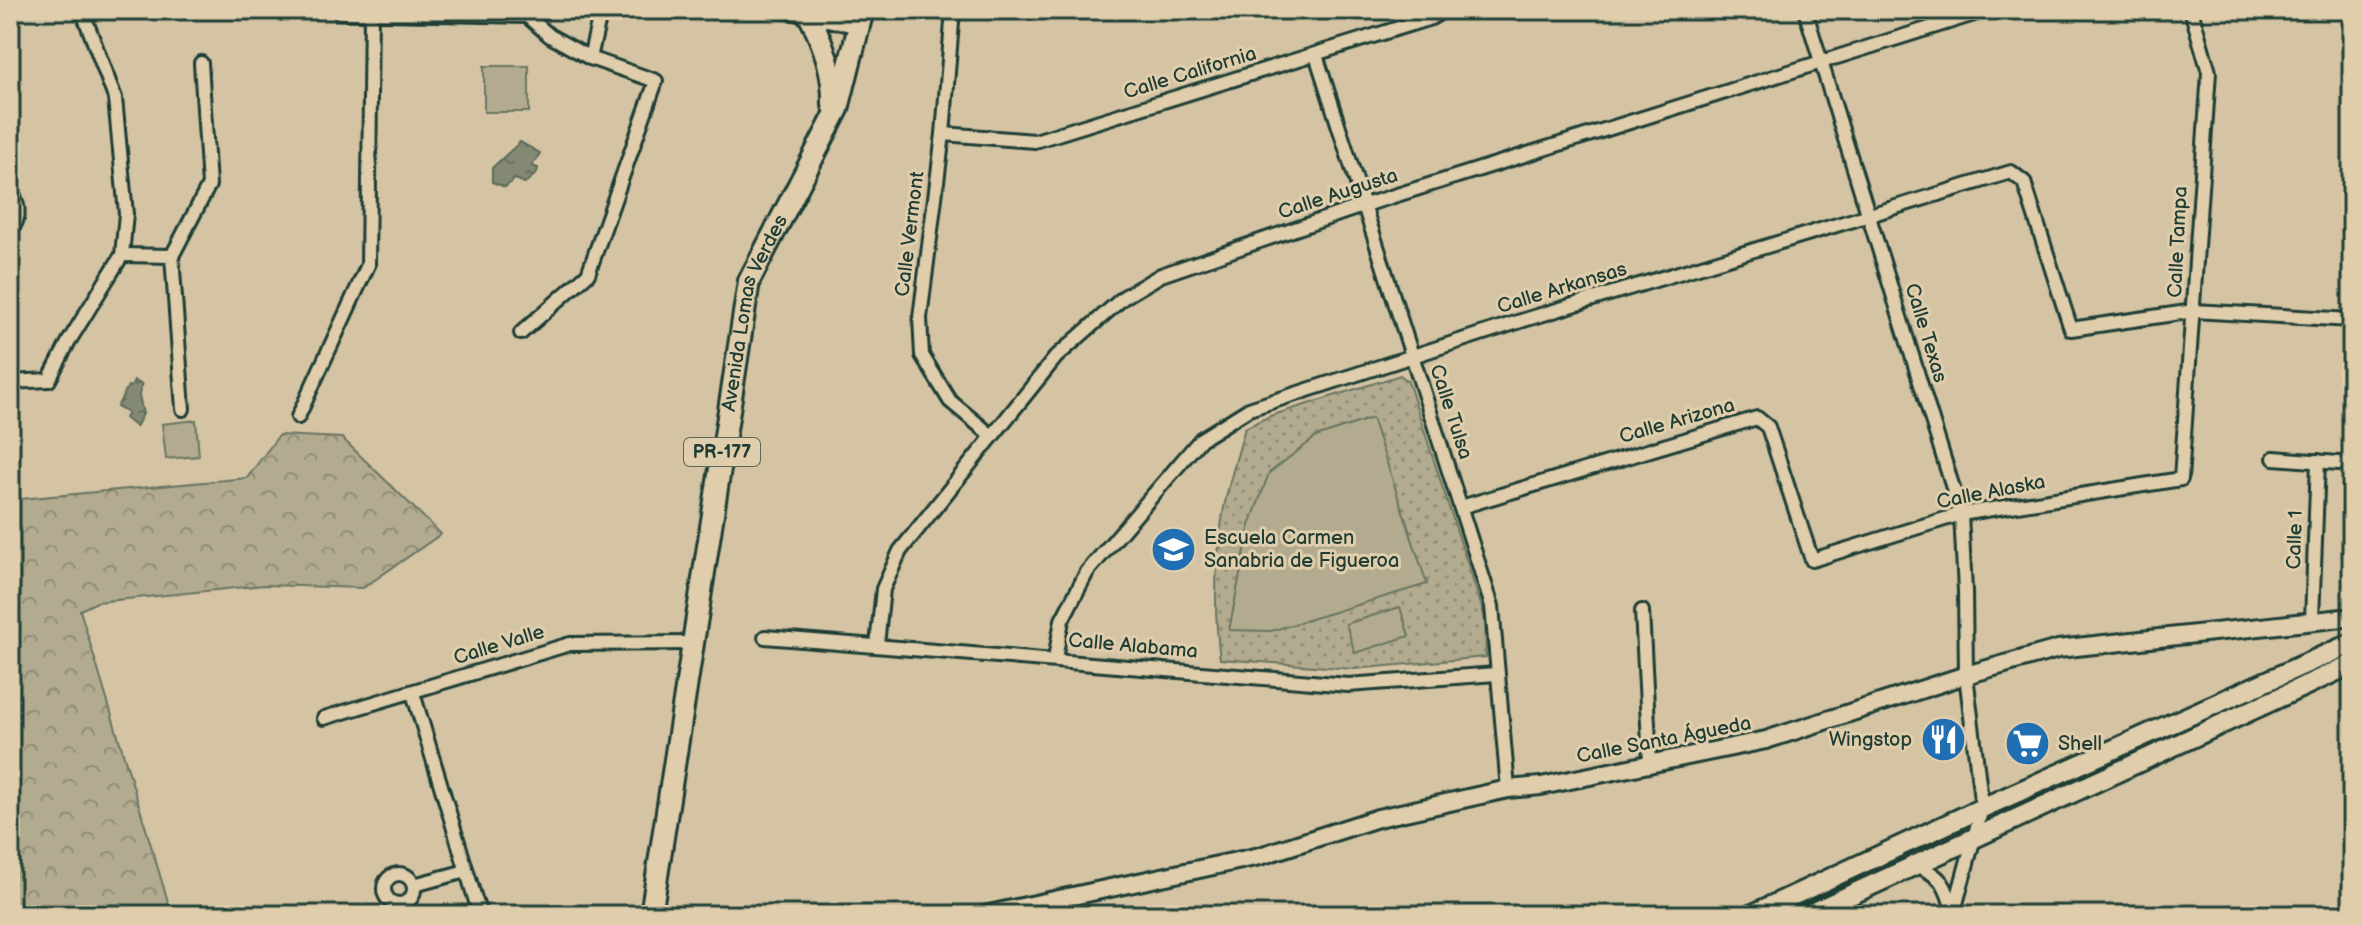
<svg xmlns="http://www.w3.org/2000/svg" width="2362" height="925" viewBox="0 0 2362 925" font-family="'Balsamiq Sans',sans-serif">
  <style>
    .forest { fill: url(#forest-crowns); stroke: #687462; stroke-width: 2 }
    .park { fill: url(#park-dots); stroke: #687462; stroke-width: 2 }
    .pitch { fill: #b2ab8f; stroke: #687462; stroke-width: 2 }
    .water { fill: url(#water-ripples); stroke: #5c6b5a; stroke-width: 2 }
    .lines { fill: none; stroke-linecap: round; stroke-linejoin: round }
    .minor-casing { stroke: #1f3d34; stroke-width: 18 }
    .tertiary-casing { stroke: #1f3d34; stroke-width: 22 }
    .secondary-casing { stroke: #1f3d34; stroke-width: 24 }
    .primary-casing { stroke: #1f3d34; stroke-width: 26 }
    .minor { stroke: #dfcdab; stroke-width: 12 }
    .tertiary { stroke: #dfcdab; stroke-width: 16 }
    .secondary { stroke: #dfcdab; stroke-width: 18 }
    .primary { stroke: #dfcdab; stroke-width: 20 }
    .labels { text-anchor: middle; dominant-baseline: central; stroke-width: 6; stroke-linejoin: round; paint-order: stroke }
    .shield { fill: #dfcdab; stroke: #596858; stroke-width: 2 }
    .shield-label { font-size: 18px; font-weight: bold; fill: #1f3d34 }
    .street-label { font-size: 20px; fill: #1f3d34; stroke: #dfcdab }
    .poi-label { font-size: 20px; fill: #1f3d34; stroke: #dfcdab; text-anchor: start }
  </style>
  <defs>
    <pattern id="forest-crowns" width="20" height="18" patternUnits="userSpaceOnUse" patternTransform="scale(2)"><rect width="20" height="18" fill="#b2ab8f"/><path d="M2 6a3 3 0 1 1 6 0M12 15a3 3 0 1 1 6 0" fill="none" stroke="#908c76"/></pattern>
    <pattern id="park-dots" width="8" height="8" patternUnits="userSpaceOnUse" patternTransform="scale(2)"><rect width="8" height="8" fill="#b2ab8f"/><path d="M2 2h.1M6 6h.1" fill="none" stroke="#908c76" stroke-width="1.8" stroke-linecap="round"/></pattern>
    <pattern id="water-ripples" width="26" height="14" patternUnits="userSpaceOnUse" patternTransform="scale(2)"><rect width="26" height="14" fill="#848973"/><path d="M2 4q2-2 4 0t4 0M15 11q2-2 4 0t4 0" fill="none" stroke="#6b715f"/></pattern>
  </defs>
  <rect width="100%" height="100%" fill="#d4c4a4"/>
  <filter id="ink" filterUnits="userSpaceOnUse"><feTurbulence type="fractalNoise" baseFrequency=".0125" numOctaves="2"/><feDisplacementMap in="SourceGraphic" scale="16" xChannelSelector="R" yChannelSelector="G"/><feConvolveMatrix kernelMatrix="1 2 1 2 8 2 1 2 1" color-interpolation-filters="sRGB"/></filter>
  <g filter="url(#ink)">
    <path class="forest" d="M279,435L342,438L441,534L363,588L265,585L97,602L80,610L172,915H10V500L247,478Z"/>
    <path class="park" d="M1400,375L1408,381L1480,602L1485,618L1486,657L1354,669L1220,659C1214,614 1215,565 1222,520C1226,489 1237,458 1245,428L1270,416Z"/>
    <g class="pitch">
      <rect x="484" y="66" width="45" height="46"/>
      <path d="M1372,418L1427,584L1271,631L1229,630L1250,525L1269,473L1316,437Z"/>
      <path d="M196,420L199,456L166,459L162,424Z"/>
      <path d="M1400,607L1409,636L1355,653L1346,624Z"/>
    </g>
    <g class="water">
      <path d="M520,142L540,153L532,166L538,168L537,173L525,183L515,179L505,187L492,182V168Z"/>
      <path d="M134,381L142,384L139,395L143,414L136,427L125,418L128,413L117,407L128,386L131,387Z"/>
    </g>
    <g class="lines">
      <defs>
        <g id="minor">
          <path d="M780,10L860,27"/>
          <path d="M953,10L943,134L920,318L922,355L950,401L992,436"/>
          <path d="M1805,10L1961,514L1965,591L1966,675L1982,808L1953,915"/>
          <path d="M339,12L527,16L550,36L590,58"/>
          <path d="M1316,55L1492,606L1508,789"/>
          <path d="M943,134L1035,141L1431,18L1444,10"/>
          <path d="M10,187C17,201 23,218 10,230"/>
          <path d="M122,255L172,256L183,409"/>
          <path d="M172,256L209,185L201,63"/>
          <path d="M521,333L588,274L656,81L590,58L601,10"/>
          <path d="M10,382L49,380L69,341L122,255L126,214L115,98L82,10"/>
          <path d="M298,417L368,265L371,12"/>
          <path d="M2274,458L2352,464"/>
          <path d="M1461,507L1757,418L1768,427L1812,560L1961,514L2181,479L2209,72L2191,10"/>
          <path d="M1642,611L1650,762"/>
          <path d="M2312,620L2318,461"/>
          <path d="M765,637L1348,685L1496,674"/>
          <path d="M877,645L883,589L900,551L1056,357L1124,297L1161,275L1365,205L1987,10"/>
          <path d="M1055,659L1062,620L1087,572L1201,439L1249,409L1524,320L2011,172L2024,182L2071,329L2194,311L2352,320"/>
          <path d="M413,693L480,915"/>
          <path d="M324,718L570,644L691,643"/>
          <path d="M1915,865C1941,875 1947,885 1953,912"/>
          <circle cx="399" cy="889" r="15"/>
          <path d="M414,885L466,871"/>
        </g>
        <path id="tertiary" d="M984,915L1260,856L1378,818L1508,789L1541,786L1766,740L1966,675L2058,649L2352,617"/>
        <g id="secondary">
          <path d="M1751,915L1982,808L2352,643"/>
          <path d="M1807,915L2352,664"/>
        </g>
        <g id="primary">
          <path d="M810,17C824,45 834,73 833,105"/>
          <path id="s1" d="M651,915L749,281L838,109L863,10"/>
        </g>
      </defs>
      <use href="#minor" class="minor-casing"/>
      <use href="#tertiary" class="tertiary-casing"/>
      <use href="#secondary" class="secondary-casing"/>
      <use href="#primary" class="primary-casing"/>
      <use href="#minor" class="minor"/>
      <use href="#tertiary" class="tertiary"/>
      <use href="#secondary" class="secondary"/>
      <use href="#primary" class="primary"/>
    </g>
  </g>
  <defs>
    <symbol id="school-disc" viewBox="-11 -11 22 22"><circle r="9.5" fill="#1f6fb2" stroke="#dfcdab"/><path d="M0-5L7-2L0 1L-7-2ZM-4 1L0 2.5L4 1V4Q0 6-4 4Z" fill="#fff"/></symbol>
    <symbol id="restaurant-disc" viewBox="-11 -11 22 22"><circle r="9.5" fill="#1f6fb2" stroke="#dfcdab"/><path d="M-5-6h1v4h1v-4h1v4h1v-4h1v5L-1.5 .5V6h-2V.5L-5-1ZM5-6V6H3V1.5H1.5Q1.5-4 5-6Z" fill="#fff"/></symbol>
    <symbol id="supermarket-disc" viewBox="-11 -11 22 22"><circle r="9.5" fill="#1f6fb2" stroke="#dfcdab"/><path d="M-6-5.5h2.5l.6 2H6L4.5 2H-2.5L-4.4-4H-6ZM-1.5 3.2a1.3 1.3 0 1 0 .1 0ZM3 3.2a1.3 1.3 0 1 0 .1 0Z" fill="#fff"/></symbol>
  </defs>
  <g fill-rule="evenodd">
    <use href="#school-disc" x="1148" y="524" width="51" height="51"/>
    <use href="#restaurant-disc" x="1918" y="714" width="51" height="51"/>
    <use href="#supermarket-disc" x="2002" y="718" width="51" height="51"/>
  </g>
  <g class="labels">
    <rect class="shield" x="684" y="438" width="76" height="28" rx="6"/>
    <g class="shield-label">
      <text x="722" y="452">PR-177</text>
    </g>
    <g class="street-label">
      <text transform="translate(1190 73) rotate(-17)">Calle California</text>
      <text transform="translate(1338 194) rotate(-18)">Calle Augusta</text>
      <text transform="translate(910 234) rotate(-83)">Calle Vermont</text>
      <text transform="translate(2178 242) rotate(-87)">Calle Tampa</text>
      <text transform="translate(1562 288) rotate(-17)">Calle Arkansas</text>
      <text stroke="none"><textPath href="#s1" startOffset="612">Avenida Lomas Verdes</textPath></text>
      <text transform="translate(1926 333) rotate(73)">Calle Texas</text>
      <text transform="translate(1451 412) rotate(72)">Calle Tulsa</text>
      <text transform="translate(1677 421) rotate(-16)">Calle Arizona</text>
      <text transform="translate(1991 492) rotate(-11)">Calle Alaska</text>
      <text transform="translate(2295 540) rotate(-88)">Calle 1</text>
      <text transform="translate(499 645) rotate(-17)">Calle Valle</text>
      <text transform="translate(1133 646) rotate(5)">Calle Alabama</text>
      <text transform="translate(1664 740) rotate(-11)">Calle Santa Águeda</text>
    </g>
    <g class="poi-label">
      <text x="1204" y="538">Escuela Carmen<tspan x="1204" dy="23">Sanabria de Figueroa</tspan></text>
      <text x="1912" y="740" text-anchor="end">Wingstop</text>
      <text x="2058" y="744">Shell</text>
    </g>
  </g>
  <rect width="2362" height="925" fill="none" stroke="#dfcdab" stroke-width="40"/>
  <rect x="20" y="20" width="2322" height="885" fill="none" stroke="#1f3d34" stroke-width="3" filter="url(#ink)"/>
</svg>
